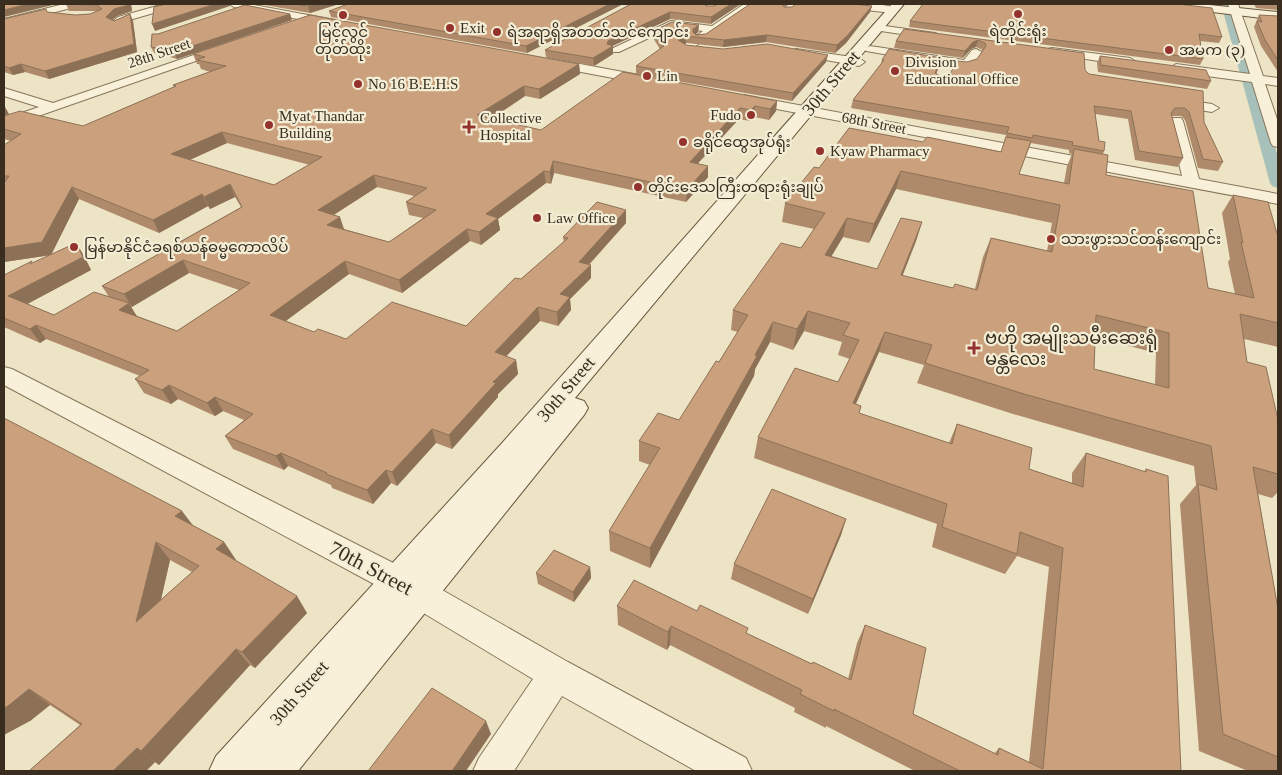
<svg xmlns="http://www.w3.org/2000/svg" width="1282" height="775" viewBox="0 0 1282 775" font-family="'Times New Roman','Noto Sans Myanmar',serif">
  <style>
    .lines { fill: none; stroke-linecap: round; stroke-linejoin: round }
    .canal { fill: #a7c0ba; fill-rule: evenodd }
    .street-casing { stroke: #87765c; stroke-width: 2 }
    .secondary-casing { stroke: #69573f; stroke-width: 2 }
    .street { fill: #f8f0d8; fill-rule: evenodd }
    .secondary { fill: #f8f0d8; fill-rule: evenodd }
    .wall { fill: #ae8a6b; fill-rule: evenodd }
    .shaded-wall { fill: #8d7157 }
    .building { fill: #caa17c; stroke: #8d7157; fill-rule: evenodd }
    .poi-dot { fill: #94332e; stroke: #f4edd5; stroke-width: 2 }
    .labels { text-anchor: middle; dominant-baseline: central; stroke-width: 4.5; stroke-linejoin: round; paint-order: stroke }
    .far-poi-label { font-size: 15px; fill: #382d1f; stroke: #f4edd5; text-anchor: start }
    .far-street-label { font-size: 15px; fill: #382d1f; stroke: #f4edd5 }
    .street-label { font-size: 18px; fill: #382d1f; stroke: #f4edd5 }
    .poi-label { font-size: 18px; fill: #382d1f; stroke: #f4edd5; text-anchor: start }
    .near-street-label { font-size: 21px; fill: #382d1f; stroke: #f4edd5 }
  </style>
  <rect width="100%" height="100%" fill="#ede4c5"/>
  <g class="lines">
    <path class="canal" d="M1221,4H1231L1278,157V188L1272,186L1270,183Z"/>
    <defs>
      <g id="street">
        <path d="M64,4H80L79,6L4,25V19Z"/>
        <path d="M164,4H179L178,6L126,21L116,26L111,23L118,17Z"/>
        <path d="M229,4H249L335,20L340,23L335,26L234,7Z"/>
        <path d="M744,4H755L680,57H672L670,55L703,31L672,27L619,52H611L609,50L671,21L712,26Z"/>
        <path d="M789,4H800L791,12H783L782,10Z"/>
        <path d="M833,4C847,3 888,2 898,10L893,13L838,7Z"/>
        <path d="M1228,4H1238L1263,76L1278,78V86L1265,84L1278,122V147L1273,146L1271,143L1252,82L1176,72L1170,68L1176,64L1250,74Z"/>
        <path d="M878,25L935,33L941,36L935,39L874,30L873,28L874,26Z"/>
        <path d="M226,44L232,47L230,49L4,128V119L39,107L4,96V88L53,103Z"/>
        <path d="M870,46L964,60L972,50L976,49L982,52L974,65L965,68L866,51L864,49Z"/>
        <path d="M1052,48L1130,58L1136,62L1130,66L1048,53L1046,51L1048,49Z"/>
        <path d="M796,49L859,58L865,62L859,66L792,54L790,52Z"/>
        <path d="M548,58L650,77L656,81L650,85L544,65L542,62Z"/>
        <path d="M744,95L1182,176L1169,121L1171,118H1181L1183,121L1199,179L1278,194V204L739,102L737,99Z"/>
        <path d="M1172,98L1212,104L1219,108L1212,112L1167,105L1165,102L1167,99Z"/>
        <path d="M4,367L12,369L409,571L568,662L746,758L752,771H696L562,696L514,771H473L479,758L533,679L387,591L4,385Z"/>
      </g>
      <g id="secondary">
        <path d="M892,4H904L575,398L584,401L588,408L584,415L298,771H209L216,756L503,442Z"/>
        <path d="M1165,4H1200L1278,12V20L1171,7Z"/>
      </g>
    </defs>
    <use href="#street" class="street-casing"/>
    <use href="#secondary" class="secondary-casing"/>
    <use href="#street" class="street"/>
    <use href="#secondary" class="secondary"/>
  </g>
  <g class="wall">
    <path d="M66,4H131L132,11L117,16L112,20L114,21L130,14L133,21L137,52L49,79L25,72L13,75L4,72V19L48,12L75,15L90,14L97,11H69Z"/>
    <path d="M259,4H339L310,13Z"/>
    <path d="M623,4L527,53L331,17L329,11Z"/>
    <path d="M631,4H709L707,6H714L711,24L670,19L612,46L613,54L594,66L546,57L545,50Z"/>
    <path d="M750,4H787L784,7L872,6L870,12L846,43L835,53L766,42L723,47L686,43L684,44L686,45L826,62L792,101L636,74V66L660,49L653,38V31L699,25L698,32L696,34H706Z"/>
    <path d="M923,4L1222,37L1219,43L1200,41L1203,59L1200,65L909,27L910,21Z"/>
    <path d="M1254,4H1278V10L1256,8Z"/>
    <path d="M290,14L292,20L177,59L154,53L151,47L158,34Z"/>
    <path d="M1259,15L1278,16V72L1261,46L1254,27Z"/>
    <path d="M904,29L1084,53L1085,70L1089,74L1203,91L1204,122L1223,162L1218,171L1198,168L1185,120L1181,116H1172L1183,158L1178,167L1135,160L1128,119L1095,114L1099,141L1104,151L1103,154L1106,175L1208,288L1235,294L1228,262L1230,259L1222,213L1233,195L1278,237V347L1244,339L1247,362L1278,420V492L1272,498L1258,494L1278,609V771H1248L1199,751L1180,504L1196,485L1194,466L1013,414L917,383L924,365L879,352L856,404L859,414L949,443L957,424L1029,469L1072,483V473L1086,453L1144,472L1146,469L1181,771H915L826,726V728L794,712L795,708L670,645L667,650L618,625L617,606L697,611L812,664L848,679L857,643L865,625L913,714L994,754L999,748L1029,762L1049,567L1017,556L1005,574L932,547L937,524L754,458L758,437L838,382L850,359L838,355L842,342L804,331L793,350L770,342L755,369L754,376L650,568L610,551L609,531L650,465L639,461V441L679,420L719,362L738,332L731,330L733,310L801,248L814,229L782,222L785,203L819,168L923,142L1001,152L1006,135L851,108L853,100L881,64L882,60L940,65L936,74L944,78L949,76L967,62L977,59L983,50L976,47L971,49L963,58L894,48L896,41ZM1031,143L1069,150V153L1072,154L1067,166L1064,183L1019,174ZM896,189L1052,223L1047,251L991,238L983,257L975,289L953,288L902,276L916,241L922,222L877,269L831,256L843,237L869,243ZM1095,337L1156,353L1155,385L1094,369Z"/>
    <path d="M193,54L579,64L580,74L540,99L525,96L491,119L541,130L777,101L776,111L769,120L754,117L750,121L739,119L698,163L708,177L686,202L554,173L551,184L546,183L498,219L500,230L481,245L470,241L402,293L349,274L286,321L314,332L346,339L466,326L564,242L563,237L626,210V223L589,265H591V278L570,299L571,310L558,326L540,321L506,356L516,360L518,374L498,394V397L452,449L436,443L397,486L391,483L373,504L332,488L331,485L288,466L284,470L233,449L225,436L244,420L223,411L215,416L178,399L171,404L144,393L135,379L140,376L46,339L40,343L4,327V275L34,263L76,243L84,256L91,270L27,304L54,315L109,297L102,286L241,207L235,197L210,209L208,206L159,233L79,199L51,255L4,262V145L11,141L4,139V116L83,126L174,87L173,85L210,72L201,69L199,64H197ZM227,143L310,165L274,185L190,160ZM377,187L414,196L406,202L409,215L423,218L389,242L344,229L334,215ZM189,273L239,290L177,331L137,316L131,307Z"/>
    <path d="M1100,56L1211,81L1207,89L1098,72L1097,63Z"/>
    <path d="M4,418L193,526L224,542L236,560L235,561L307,613L255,668L250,665L159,765L155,762L146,771H29L80,725L50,705L30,721ZM170,560L192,572L161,600Z"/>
    <path d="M846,519L841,535L808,614L731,579L734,564Z"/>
    <path d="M590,567L591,578L574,602L538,584L536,573Z"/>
  </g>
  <g class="shaded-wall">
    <path d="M28,4H57L4,17V10Z"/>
    <path d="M129,4H131L132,11L117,16L109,23L106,17L114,9Z"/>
    <path d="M215,4H229L230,6L155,31L152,24Z"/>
    <path d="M316,4H339L310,13L308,6Z"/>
    <path d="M610,4H623L527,53L526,46Z"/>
    <path d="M731,4H741L711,24V17Z"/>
    <path d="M872,6L870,12L846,43L835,53L837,45Z"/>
    <path d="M670,12V19L608,48L613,46V54L594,66L593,58L608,41Z"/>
    <path d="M130,14L133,21L137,52L49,79L45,71Z"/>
    <path d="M290,14L292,20L177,59L174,52Z"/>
    <path d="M699,25L698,32L693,37V29Z"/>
    <path d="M767,35L766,42L723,47L724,40Z"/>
    <path d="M686,36V43L678,47V40Z"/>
    <path d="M978,40L976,47L971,49L963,58L965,51L973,42Z"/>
    <path d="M828,55L826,62L792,101L793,93Z"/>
    <path d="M942,58L940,65L933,80L935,73Z"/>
    <path d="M21,64L25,72L13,75L9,68Z"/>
    <path d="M579,64L580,74L540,99L539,89Z"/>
    <path d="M524,86L525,96L479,127L477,115Z"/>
    <path d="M777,101L776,111L769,120L770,109Z"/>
    <path d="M4,105L9,114L4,116Z"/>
    <path d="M755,106L754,117L750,121L751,110Z"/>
    <path d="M740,108L739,119L689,173L690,162Z"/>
    <path d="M222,132L227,143L176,166L171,154Z"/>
    <path d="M553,161L554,173L551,184L550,172Z"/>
    <path d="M708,166V177L686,202L687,190Z"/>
    <path d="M544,171L546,183L498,219L500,230L481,245L479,232L486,214Z"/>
    <path d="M901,171L896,189L869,243L874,224Z"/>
    <path d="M374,175L377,187L322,222L318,210Z"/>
    <path d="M230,184L235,197L210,209L204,197Z"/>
    <path d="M72,187L79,199L51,255L4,262V248Z"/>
    <path d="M202,194L208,206L159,233L153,220Z"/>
    <path d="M626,210V223L579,275V262Z"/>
    <path d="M340,217L344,229L327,225Z"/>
    <path d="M847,218L843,237L821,274L825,255Z"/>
    <path d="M922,222L916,241L895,295L901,275Z"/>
    <path d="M467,229L470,241L402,293L399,280Z"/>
    <path d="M76,243L84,256L91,270L18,309L8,296Z"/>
    <path d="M183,260L189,273L132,307L124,294Z"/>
    <path d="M345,261L349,274L276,328L270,315Z"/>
    <path d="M591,265V278L570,299L571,310L558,326L557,312L560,294Z"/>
    <path d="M129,303L137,317L119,310Z"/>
    <path d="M538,307L540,321L497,366L495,352Z"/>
    <path d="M808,311L804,331L793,350L797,329Z"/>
    <path d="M773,322L770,342L755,369L754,376L650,568V548L755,355Z"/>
    <path d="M36,325L46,339L40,343L30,329Z"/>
    <path d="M885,332L879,352L847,423L853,403Z"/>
    <path d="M516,360L518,374L498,394V397L452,449L449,435L493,382Z"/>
    <path d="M169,385L178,399L171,404L162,390Z"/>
    <path d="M215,397L223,411L215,416L207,403Z"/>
    <path d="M432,429L436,443L397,486L392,472Z"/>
    <path d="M281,453L288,466L284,470L276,456Z"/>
    <path d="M386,470L391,483L373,504L367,490Z"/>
    <path d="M182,511L195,528L175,516Z"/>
    <path d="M846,519L841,535L808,614L813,599Z"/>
    <path d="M156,542L170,560L152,638L136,622Z"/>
    <path d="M224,542L236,560L229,567L216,549Z"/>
    <path d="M590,567L591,578L574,602L573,592Z"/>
    <path d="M297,596L307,613L255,668L242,652Z"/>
    <path d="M671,626L670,645L667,650L668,632Z"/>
    <path d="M236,649L250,665L159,765L141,751Z"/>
    <path d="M29,689L50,705L30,721L4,735V708Z"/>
    <path d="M486,721L491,734L466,771H452Z"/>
    <path d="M137,748L155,762L146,771H113Z"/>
  </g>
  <g class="building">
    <path d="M4,4H28L4,10Z"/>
    <path d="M66,4H129V5L114,9L106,17L114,21L130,14L134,44L45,71L21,64L9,68L4,66V19L46,9L47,12L75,15L90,14L102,9L97,5Z"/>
    <path d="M166,4H215L152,24L154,7Z"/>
    <path d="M294,4H316L308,6Z"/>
    <path d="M348,4H610L526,46L329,11Z"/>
    <path d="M631,4H704L706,6H714L718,4H731L711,17L670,12L608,41L607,44L613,46L593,58L545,50Z"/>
    <path d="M750,4H782L784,7H792L796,4H854L872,6L847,36L837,45L767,35L724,40L686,36L678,40L686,45L723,49L767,44L828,55L793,93L636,66L664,46L653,31L672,22L699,25L693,29V32L696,35L706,34Z"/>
    <path d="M923,4H1177L1212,8L1222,37L1199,34L1203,59L910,21Z"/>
    <path d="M245,5L290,14L174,52L151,47L152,34H158Z"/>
    <path d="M310,15L579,64L539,89L524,86L477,115L541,130L623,72L777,101L770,109L755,106L751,110L740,108L690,162L708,166L687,190L553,161L550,172L544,171L486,214L498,218L479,232L467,229L399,280L345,261L270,315L314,332L318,329L346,339L392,302L466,326L515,278L521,279L568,238L563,237L597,202L626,210L579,262L591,265L560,294L570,297L557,312L538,307L495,352L516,360L493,382L496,383L449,435L432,429L392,472L386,470L367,490L326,474L327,473L281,453L276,456L225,436L253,414L215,397L207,403L169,385L162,390L135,379L149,370L36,325L30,329L4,318V275L32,261L30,264L76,243L83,257L8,296L54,315L94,292L129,303L119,310L177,331L250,283L183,260L124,294L102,286L242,207L230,184L204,197L202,194L153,220L72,187L42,242L4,248V183L9,176H4V145L21,134L4,129V116L20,111L83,126L176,86L173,85L226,66L197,60L205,57L193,54ZM222,132L322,157L274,185L171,154ZM374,175L427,188L406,202L436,210L389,242L327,225L340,217L318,210Z"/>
    <path d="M1259,15L1278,16V60L1265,40L1257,21L1262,22Z"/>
    <path d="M904,29L1084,53L1085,70L1089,74L1203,91L1204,122L1223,162L1203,159L1189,112L1185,108H1175L1171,113L1183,158L1139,151L1131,111L1094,106L1099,141L1105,142L1104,151L1072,145L1073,142L1033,135L1032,138L1007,133L1009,127L853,100L884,60H882L889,49L942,58L935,73L944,78L949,76L957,61L967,62L977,59L986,46L985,43L978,40L973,42L965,51L896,41Z"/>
    <path d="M1100,56L1206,70L1211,81L1101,65Z"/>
    <path d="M849,128L923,142L927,137L1001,152L1006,137L1031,141L1019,174L1069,184L1074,149L1108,155L1106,175L1193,191L1208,288L1254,298L1241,242L1243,243L1233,195L1268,202L1278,237V323L1240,314L1247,362L1266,367L1278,420V474L1253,467L1278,609V757L1223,734L1198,484L1217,490L1211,446L1024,394L925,363L932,345L885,332L853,403L861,406L859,413L952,444L957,424L1032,448L1029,469L1083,487L1086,453L1146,472V469L1168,476L1181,771H960L834,709V711L800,694L802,690L671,626L668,632L617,606L634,580L697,611L700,605L748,628L746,633L812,664L813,662L851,680L865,625L926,648L913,714L998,755L999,748L1043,769L1063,548L1020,532L1017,554L942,527L947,504L758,437L795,368L838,382L859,340L843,335L850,323L808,311L797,329L773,322L755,355L757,356L650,548L609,531L660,448L639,441L658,413L679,420L716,361L719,362L748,315L733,310L781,243L801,248L825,213L785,203L814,167L819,168ZM901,171L1060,205L1052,252L991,238L977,290L955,284L953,288L901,275L922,222L901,218L877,269L825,255L847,218L874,224ZM1096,315L1169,333V388L1094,369Z"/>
    <path d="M4,418L182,511L175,516L224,542L216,549L297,596L242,652L236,649L141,751L137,748L113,771H29L82,724L29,689L8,706L4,708ZM156,542L199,566L136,622Z"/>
    <path d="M772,489L846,519L813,599L734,564Z"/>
    <path d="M554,550L590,567L573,592L536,573Z"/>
    <path d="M432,688L486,721L452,771H368Z"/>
  </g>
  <g class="poi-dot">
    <circle cx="1018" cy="14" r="5"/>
    <circle cx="343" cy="15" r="5"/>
    <circle cx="450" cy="28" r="5"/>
    <circle cx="497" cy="32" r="5"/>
    <circle cx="1169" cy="50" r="5"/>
    <circle cx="895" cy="71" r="5"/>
    <circle cx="647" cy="76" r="5"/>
    <circle cx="358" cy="84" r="5"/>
    <circle cx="751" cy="115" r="5"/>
    <circle cx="269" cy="125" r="5"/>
    <path d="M466.5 119.5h5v5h5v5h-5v5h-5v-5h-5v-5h5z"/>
    <circle cx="683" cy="142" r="5"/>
    <circle cx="820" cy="151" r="5"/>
    <circle cx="638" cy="187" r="5"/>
    <circle cx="537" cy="218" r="5"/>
    <circle cx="1051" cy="239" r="5"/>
    <circle cx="74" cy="247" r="5"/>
    <path d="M971.5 340.5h5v5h5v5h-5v5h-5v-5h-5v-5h5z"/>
  </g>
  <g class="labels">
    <g class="far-poi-label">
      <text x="460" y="28">Exit</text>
      <text x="1018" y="31" text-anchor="middle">ရဲတိုင်းရုံး</text>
      <text x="343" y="32" text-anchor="middle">မြင့်လွင်<tspan x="343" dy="17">တုတ်ထိုး</tspan></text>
      <text x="507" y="32">ရဲအရာရှိအတတ်သင်ကျောင်း</text>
      <text x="1179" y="50">အမက (၃)</text>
      <text x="905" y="62">Division<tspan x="905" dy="17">Educational Office</tspan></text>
      <text x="657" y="76">Lin</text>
      <text x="368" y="84">No 16 B.E.H.S</text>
      <text x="741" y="115" text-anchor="end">Fudo</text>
      <text x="279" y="116">Myat Thandar<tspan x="279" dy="17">Building</tspan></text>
      <text x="480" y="118">Collective<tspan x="480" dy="17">Hospital</tspan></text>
      <text x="693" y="142">ခရိုင်ထွေအုပ်ရုံး</text>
      <text x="830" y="151">Kyaw Pharmacy</text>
      <text x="648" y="187">တိုင်းဒေသကြီးတရားရုံးချုပ်</text>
      <text x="547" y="218">Law Office</text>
      <text x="1061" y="239">သားဖွားသင်တန်းကျောင်း</text>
      <text x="84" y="247">မြန်မာနိုင်ငံခရစ်ယန်ဓမ္မကောလိပ်</text>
    </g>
    <g class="far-street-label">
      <text transform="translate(159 53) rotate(-19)">28th Street</text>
      <text transform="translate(874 123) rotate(11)">68th Street</text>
    </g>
    <g class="street-label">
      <text transform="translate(831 83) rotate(-50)">30th Street</text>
      <text transform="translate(566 389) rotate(-50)">30th Street</text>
      <text transform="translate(299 693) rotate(-49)">30th Street</text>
    </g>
    <g class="poi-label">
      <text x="985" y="338">ဗဟို အမျိုးသမီးဆေးရုံ<tspan x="985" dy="21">မန္တလေး</tspan></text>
    </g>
    <g class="near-street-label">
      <text transform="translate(371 568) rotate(28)">70th Street</text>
    </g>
  </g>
  <rect width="1282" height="775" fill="none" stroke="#382d1f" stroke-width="10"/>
</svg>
